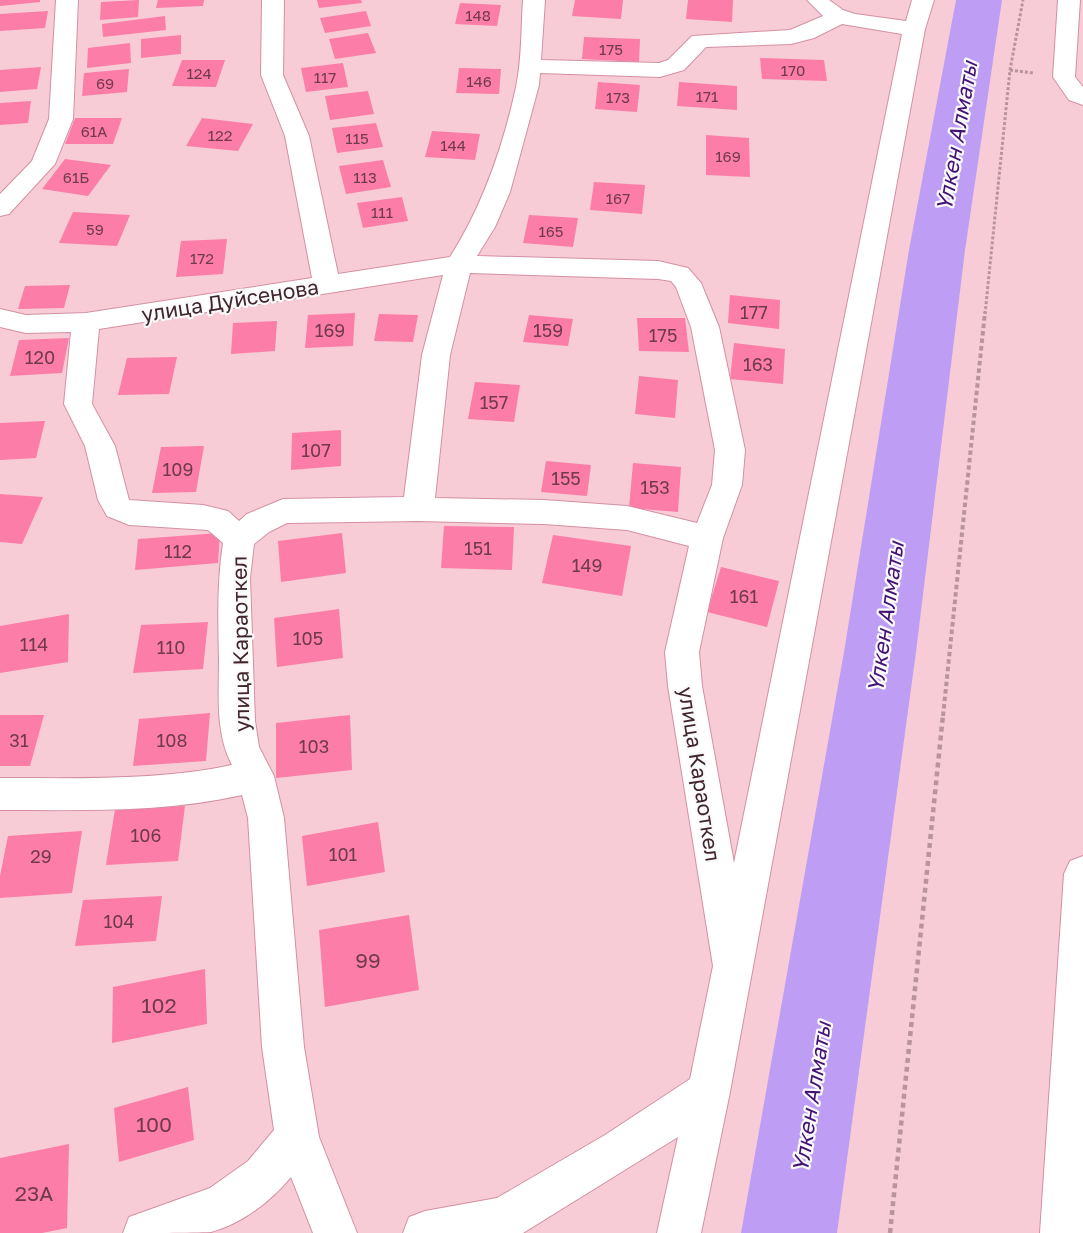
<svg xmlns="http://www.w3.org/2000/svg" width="1083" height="1233" viewBox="0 0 1083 1233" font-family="'Golos Text',sans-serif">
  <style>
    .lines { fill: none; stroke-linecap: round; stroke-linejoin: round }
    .river { fill: #be9df5; fill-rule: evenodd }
    .building { fill: #fc7da8 }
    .minor-casing { stroke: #d490a3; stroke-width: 2 }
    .path-far2 { stroke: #b9949e; stroke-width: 3; stroke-dasharray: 3 2; stroke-linecap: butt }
    .path-far1 { stroke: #b9949e; stroke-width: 4; stroke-dasharray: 4.5 3; stroke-linecap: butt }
    .path { stroke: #b9949e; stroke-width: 4.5; stroke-dasharray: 5 4; stroke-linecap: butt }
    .minor { fill: #fff; fill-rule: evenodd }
    .labels { text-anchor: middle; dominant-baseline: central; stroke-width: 4.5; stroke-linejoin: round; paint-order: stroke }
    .far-number-label { font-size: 15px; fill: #6f3b4c }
    .number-label { font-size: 18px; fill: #6f3b4c }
    .street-label { font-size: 21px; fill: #40252d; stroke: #fafafa }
    .near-number-label { font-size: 21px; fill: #6f3b4c }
    .water-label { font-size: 22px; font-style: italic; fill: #431274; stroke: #fafafa }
  </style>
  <rect width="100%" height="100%" fill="#f7ccd7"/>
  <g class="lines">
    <path class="river" d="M956,0H1002L965,250L916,652L837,1233H741L844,652L909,250Z"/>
  </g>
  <g class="building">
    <path d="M0,0H40V2L0,6Z"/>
    <path d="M139,0L138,17L100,20L101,2Z"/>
    <path d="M158,0H204L203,6L156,8Z"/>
    <path d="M317,0H361L362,3L319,8Z"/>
    <path d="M575,0H623L621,19L572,16Z"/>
    <path d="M688,0H733L732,22L686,19Z"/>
    <path d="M460,3L501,5L497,26L455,24Z"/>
    <path d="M48,11L45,28L0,31V14Z"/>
    <path d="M366,11L371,26L325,33L320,18Z"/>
    <path d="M165,16L166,30L103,37L102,24Z"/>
    <path d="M368,33L376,53L335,59L329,39Z"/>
    <path d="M181,35V54L141,58V39Z"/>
    <path d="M584,37L640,39L639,62L582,59Z"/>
    <path d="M130,43L131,63L87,68L88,48Z"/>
    <path d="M760,58L824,60L827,81L762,79Z"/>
    <path d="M182,60H225L216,87L172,86Z"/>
    <path d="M343,63L348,87L306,92L301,68Z"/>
    <path d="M41,67L37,89L0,92V70Z"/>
    <path d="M459,68L501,69L499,94L456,93Z"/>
    <path d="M129,69L127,92L82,96L84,73Z"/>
    <path d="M598,82L640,85L637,112L595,109Z"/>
    <path d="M679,82L737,86V110L677,106Z"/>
    <path d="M368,91L374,114L330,120L325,96Z"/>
    <path d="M31,101L28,123L0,125V103Z"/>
    <path d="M75,118H122L113,144H65Z"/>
    <path d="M202,118L253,124L238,151L186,146Z"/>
    <path d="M376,123L383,147L337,153L332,128Z"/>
    <path d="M432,131L480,134L475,160L425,157Z"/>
    <path d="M706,135L749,138L750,177L706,175Z"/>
    <path d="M65,159L111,165L88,196L42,189Z"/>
    <path d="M383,160L391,187L346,194L339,166Z"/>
    <path d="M594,182L645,185L642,214L590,210Z"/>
    <path d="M402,197L408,221L363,228L357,203Z"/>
    <path d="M73,212L130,215L117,246L59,243Z"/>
    <path d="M529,215L578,218L573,247L523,243Z"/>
    <path d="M227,239L223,274L176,277L181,241Z"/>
    <path d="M70,285L64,308L18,309L25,286Z"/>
    <path d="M730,295L780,300L779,329L728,323Z"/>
    <path d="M355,313L353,346L305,348L308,315Z"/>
    <path d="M379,314L418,315L413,342L374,341Z"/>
    <path d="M529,315L573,319L568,346L523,342Z"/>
    <path d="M637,318H685L689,352L639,351Z"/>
    <path d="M277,321L275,351L231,354L233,323Z"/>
    <path d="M69,338L62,373L10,376L19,340Z"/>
    <path d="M734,343L785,349L783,384L730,379Z"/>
    <path d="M177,357L169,394L118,395L127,358Z"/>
    <path d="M639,376L678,380L675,418L635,414Z"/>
    <path d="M475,382L520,385L514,422L468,419Z"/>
    <path d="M45,421L36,458L0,460V423Z"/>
    <path d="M341,430V466L291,470L292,433Z"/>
    <path d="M204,446L196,492L152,493L161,447Z"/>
    <path d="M546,461L591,465L587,496L541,492Z"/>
    <path d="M633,463L681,467L678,512L629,508Z"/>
    <path d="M0,494L43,497L22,544L0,542Z"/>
    <path d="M444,526L514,527L512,570L441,568Z"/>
    <path d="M220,533L218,563L135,570L138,539Z"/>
    <path d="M342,533L346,573L281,582L278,541Z"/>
    <path d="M553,535L631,546L622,596L542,583Z"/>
    <path d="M721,567L779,581L767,627L707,612Z"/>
    <path d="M339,609L343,658L277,667L274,618Z"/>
    <path d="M69,614L68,662L0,673V626Z"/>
    <path d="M208,622L203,669L133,673L141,625Z"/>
    <path d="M210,713L206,761L133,766L139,719Z"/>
    <path d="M0,715H44L30,766H0Z"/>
    <path d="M350,715L352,770L276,778V723Z"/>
    <path d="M185,806L178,861L106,865L115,809Z"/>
    <path d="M378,822L385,872L307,886L302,836Z"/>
    <path d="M82,831L72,893L0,898V876L8,836Z"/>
    <path d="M162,896L156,941L75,946L83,900Z"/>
    <path d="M409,915L419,990L325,1007L319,930Z"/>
    <path d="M205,969L207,1024L112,1043L113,987Z"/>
    <path d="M188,1087L194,1140L119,1162L114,1108Z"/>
    <path d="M69,1144L67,1228L42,1233H0V1158Z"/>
  </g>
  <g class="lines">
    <defs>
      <g id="minor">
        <path d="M56,0H78L73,119L55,164L9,214L0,216V194L32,161L49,119Z"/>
        <path d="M262,0H284L283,75L309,136L338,274L450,257C483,205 503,147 516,87C522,59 521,28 523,0H545L541,60L659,63L668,60L692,36L790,30L823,16L807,0H829L843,10L855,14L906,21L912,0H934L925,29L730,1092L701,1233H657L678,1137L523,1233H403L409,1217L425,1211L497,1198L605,1135L690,1079L713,966L668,686L665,652L689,546L627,530L544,524L418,521L287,523L269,532L254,544L250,578L255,721L259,747L274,776L284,818L304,1047L319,1137L357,1233H313L291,1177C271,1201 242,1224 211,1232C192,1233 145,1233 123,1233L129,1217L210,1188L248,1161L274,1130L262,1047L248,818L242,795C163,813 81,810 0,810V778C77,778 157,781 232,765C215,733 219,695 219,660C218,620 217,582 223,543L208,530L129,525L107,516L98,500L85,446L64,404L71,332L26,333L0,327V309L26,315L86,313L312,278L285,136L261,75ZM842,24L902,34L734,863L702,686L699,652L723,538L742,485L745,450L719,327L701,283L688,268L658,261L477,256L495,227L510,192L539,85L540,73L660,77L684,70L706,47L791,44L814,38ZM470,273L658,279L671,281L676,287L691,327L715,450L712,485L697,523L627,506L544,500L435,498L450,355ZM443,275L422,355L404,497L283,499L247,514L239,521L228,511L203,505L129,500L115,446L92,404L99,329Z"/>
        <path d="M1058,0H1080L1075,77L1083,87V105L1069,100L1053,77Z"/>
        <path d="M1083,856V1233H1040L1064,874L1070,861Z"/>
      </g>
    </defs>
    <use href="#minor" class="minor-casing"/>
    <g class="path-far2">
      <path d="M1010,70L1033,73"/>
      <path d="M985,314L1010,70L1023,0"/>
    </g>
    <path class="path-far1" d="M943,716L985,312"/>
    <path class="path" d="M890,1233L943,715"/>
    <use href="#minor" class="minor"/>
  </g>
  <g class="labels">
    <g class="far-number-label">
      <text x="478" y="15">148</text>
      <text x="611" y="49">175</text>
      <text x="793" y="70">170</text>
      <text x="199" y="73">124</text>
      <text x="325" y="77">117</text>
      <text x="479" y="81">146</text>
      <text x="105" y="83">69</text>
      <text x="707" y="96">171</text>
      <text x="618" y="97">173</text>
      <text x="94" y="131">61А</text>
      <text x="220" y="135">122</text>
      <text x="357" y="138">115</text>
      <text x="453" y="145">144</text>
      <text x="728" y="156">169</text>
      <text x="76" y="177">61Б</text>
      <text x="365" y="177">113</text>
      <text x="618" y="198">167</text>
      <text x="382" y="212">111</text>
      <text x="95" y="229">59</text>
      <text x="551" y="231">165</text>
      <text x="202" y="258">172</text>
    </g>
    <g class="number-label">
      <text x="754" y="312">177</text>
      <text x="330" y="330">169</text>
      <text x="548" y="330">159</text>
      <text x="663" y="335">175</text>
      <text x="40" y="357">120</text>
      <text x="758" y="364">163</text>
      <text x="494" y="402">157</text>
      <text x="316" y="450">107</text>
      <text x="178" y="469">109</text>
      <text x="566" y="478">155</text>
      <text x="655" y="487">153</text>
      <text x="478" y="548">151</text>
      <text x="178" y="551">112</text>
      <text x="587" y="565">149</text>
      <text x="744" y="596">161</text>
      <text x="308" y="638">105</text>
      <text x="34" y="644">114</text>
      <text x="171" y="647">110</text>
      <text x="19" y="740">31</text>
      <text x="172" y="740">108</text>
      <text x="314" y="746">103</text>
      <text x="146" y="835">106</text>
      <text x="343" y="854">101</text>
      <text x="41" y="856">29</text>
      <text x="119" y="921">104</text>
    </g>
    <g class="street-label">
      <text transform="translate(230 300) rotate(-9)">улица Дуйсенова</text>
      <text transform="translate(240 644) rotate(-91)">улица Караоткел</text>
      <text transform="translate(700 774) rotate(81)">улица Караоткел</text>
    </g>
    <g class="near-number-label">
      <text x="368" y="960">99</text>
      <text x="159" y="1005">102</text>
      <text x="154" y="1124">100</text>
      <text x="34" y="1193">23А</text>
    </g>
    <g class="water-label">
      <text transform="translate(956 136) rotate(-80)">Үлкен Алматы</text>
      <text transform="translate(885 617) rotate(-82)">Үлкен Алматы</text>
      <text transform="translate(811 1097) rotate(-81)">Үлкен Алматы</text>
    </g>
  </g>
</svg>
